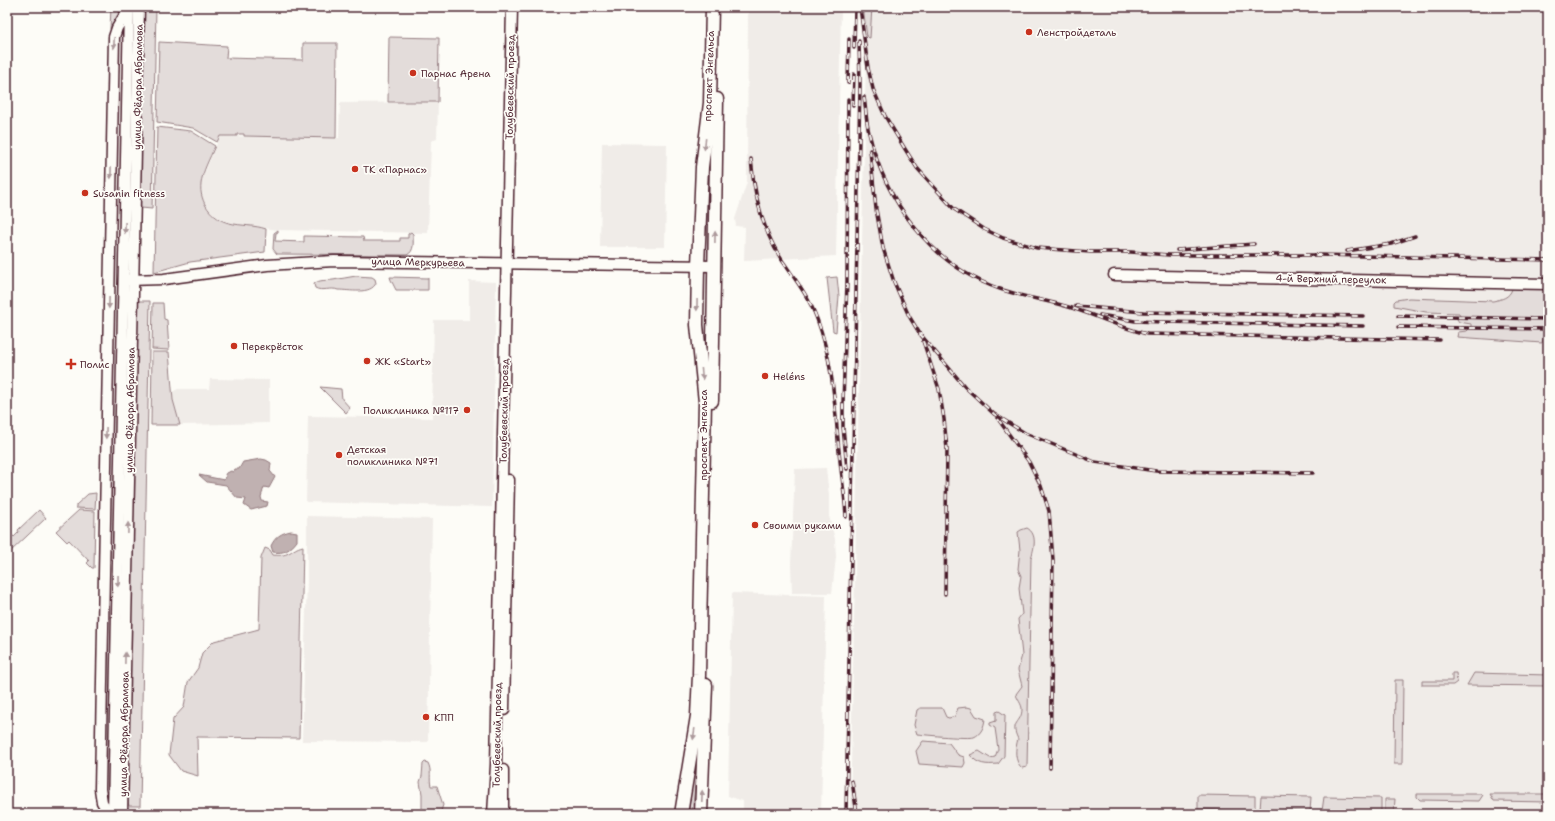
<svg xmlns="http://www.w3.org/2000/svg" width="1555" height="821" viewBox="0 0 1555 821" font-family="'Shantell Sans',sans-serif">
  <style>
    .built { fill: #f0ece8 }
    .green { fill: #e3dcda; stroke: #967e82 }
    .water { fill: #c0b1b1; stroke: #91777b }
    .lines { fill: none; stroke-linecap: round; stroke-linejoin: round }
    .minor-casing { stroke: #4a1f2b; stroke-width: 13 }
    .major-casing { stroke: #4a1f2b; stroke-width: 15 }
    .minor { stroke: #fdfcf7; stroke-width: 10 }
    .major { stroke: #fdfcf7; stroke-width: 12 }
    .rail-casing { stroke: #4a1f2b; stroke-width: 3.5 }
    .rail { stroke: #fdfcf7; stroke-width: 2; stroke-dasharray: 6; stroke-linecap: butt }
    .oneway { fill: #ac999b }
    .poi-dot { fill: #c8321e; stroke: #fdfcf7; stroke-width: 1.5 }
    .labels { text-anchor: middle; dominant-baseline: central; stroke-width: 3.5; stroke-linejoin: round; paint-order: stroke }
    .poi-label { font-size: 10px; fill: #4a1f2b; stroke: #fdfcf7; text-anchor: start }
    .street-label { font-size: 10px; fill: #4a1f2b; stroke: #fdfcf7 }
  </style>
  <rect width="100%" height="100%" fill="#fdfcf7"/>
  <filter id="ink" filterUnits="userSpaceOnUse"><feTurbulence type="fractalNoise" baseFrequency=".025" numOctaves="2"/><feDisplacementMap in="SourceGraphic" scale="8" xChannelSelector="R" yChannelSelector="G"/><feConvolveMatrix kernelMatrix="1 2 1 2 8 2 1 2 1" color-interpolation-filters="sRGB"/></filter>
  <g filter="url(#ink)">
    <g class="built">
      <path d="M748,7H841L836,256L744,261L745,227L736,226L735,219L747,182Z"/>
      <path d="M867,7H1548V814H850Z"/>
      <path d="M438,102L437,139L431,141L428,233L278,230L229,223L222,220L210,212L203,199L201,185L202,179L220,136L339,138L340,103Z"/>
      <path d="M602,143L667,144L665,247H600Z"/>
      <path d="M469,281L496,282L492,507L306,502L308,416L432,418L434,320H469Z"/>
      <path d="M210,379L269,380V423L180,425L173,400L172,392L178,389H209Z"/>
      <path d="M826,468L829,495V516L835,539L836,557L832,593H792L791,564L795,469Z"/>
      <path d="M307,516L432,519L428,742L302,741L307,579Z"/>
      <path d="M732,593L826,596L821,814H743V801L728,796Z"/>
    </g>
    <g class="green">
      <path d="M111,7H124L112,29H110Z"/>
      <path d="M145,7H156L152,209L141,208L138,193L142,37Z"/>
      <path d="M863,7H872L870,38L867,37Z"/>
      <path d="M389,37L439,38L438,102H388Z"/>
      <path d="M159,42L227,46L226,58L303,60V43H337L336,138L244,136V134H237V136H220L217,142L193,128L157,122Z"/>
      <path d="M157,127L191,131L215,146C210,158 202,172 201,184C199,202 212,219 229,223C241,226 255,225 266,229L265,252L190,262L154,272Z"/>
      <path d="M278,230V232L276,233L275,241L304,242V236L363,237L364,241H400V238H408V234L411,232L413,234C413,242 415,251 407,255L277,254L273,249L274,233Z"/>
      <path d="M356,276L372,277L375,279L376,283C371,295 349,290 338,290C331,287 322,292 315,288L314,284C320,279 326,281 333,280C341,279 348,277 356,276Z"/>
      <path d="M390,277L428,278V290H396L391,280Z"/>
      <path d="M837,277L839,296L836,332L833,331L827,278Z"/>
      <path d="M1529,286H1548V334L1544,335L1542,343L1457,337L1458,332L1467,331L1471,327V324L1459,322L1457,319L1460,316L1459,313L1426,312L1394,306V302L1396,300L1409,298L1493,301C1502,299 1509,298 1512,289Z"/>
      <path d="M136,301H150L140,806H129L126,791Z"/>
      <path d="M153,303H163L164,319L167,320L169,350L152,349Z"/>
      <path d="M152,352H169L173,400L180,425H151Z"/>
      <path d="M320,387L341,389L342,399L350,408L346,413Z"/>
      <path d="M96,493L95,509L76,508V505L88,494Z"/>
      <path d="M39,510L46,518L10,552L7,548V540L12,535L14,537L19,532L18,530Z"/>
      <path d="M79,510L95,511L94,568H92L87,563L89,561L69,540L67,542L56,531Z"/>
      <path d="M1027,528C1038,534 1034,549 1031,558L1027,767L1022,768C1014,761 1015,749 1018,739C1009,721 1022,724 1022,709C1022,704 1017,699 1016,694L1022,686L1018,670L1022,655L1018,619L1022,614L1019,588L1021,576L1018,569L1020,550L1018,532L1021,530Z"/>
      <path d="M303,546L299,738L197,737L198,776L181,771L169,755L173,719L184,707L188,682L198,668L202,653L214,641L259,629L261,558L265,548L270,550L273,555C291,557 290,549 303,546Z"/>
      <path d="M1452,673H1456L1457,682L1453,685H1422V681H1452Z"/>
      <path d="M1474,673L1548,675V686L1467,685Z"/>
      <path d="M1395,680H1403L1402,764H1394Z"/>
      <path d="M967,707L971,708L976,716L985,719C984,727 981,734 974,737C968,739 926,735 917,734L914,725L917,710L920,708H942L946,717L949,718L955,716L958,708Z"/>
      <path d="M999,711L1005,715L1004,756L998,764C986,765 978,765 970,755L979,751L990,758L995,757L998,749L995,728L990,725V723L996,721V712Z"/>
      <path d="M923,741L949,743L958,755L964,757L965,763L963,767L919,764L916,751Z"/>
      <path d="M697,749H699L692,814H688Z"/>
      <path d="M425,762L428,763C432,771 429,778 431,786H437L443,805L440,814H422V794L420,782L422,776L423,764Z"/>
      <path d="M1417,794H1481L1483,795L1479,801L1420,800L1417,797Z"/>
      <path d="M1490,794H1548V802L1494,801Z"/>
      <path d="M1198,795L1255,796V811L1198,809Z"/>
      <path d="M1261,796L1311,797L1310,812L1260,810Z"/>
      <path d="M1324,797L1381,798V814L1322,811Z"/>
      <path d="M1385,799H1395L1394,812L1393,814H1385Z"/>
    </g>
    <g class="water">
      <path d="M261,459L266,460L271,463L270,471L275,477L269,488L264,487L261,497L262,501L268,502L267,506L251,510L244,505L246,499L237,498L226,485L207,482L199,475L224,480L226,477L225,474L231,471L233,472L235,469H239L243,462Z"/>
      <path d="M291,531L297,532V541C290,550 284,554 273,552L271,546C275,537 281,533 291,531Z"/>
    </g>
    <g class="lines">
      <defs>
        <g id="minor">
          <path d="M1114,275L1548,284"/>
          <path d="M128,280L164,279L267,265L334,261L714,266"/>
          <path d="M504,710L509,480"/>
          <path d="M503,770V814"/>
          <path d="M109,814L102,802L100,789L114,37L117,28L129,8"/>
          <path d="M113,814L129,8"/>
          <path d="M122,814L139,7"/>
          <path d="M493,814L496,765L512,7"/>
        </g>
        <g id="major">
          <path d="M712,401L717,99"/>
          <path d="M681,814L697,716L699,675L705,402L697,325L698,266L702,167L710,103L712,7"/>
          <path d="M701,814L706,685"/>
        </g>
      </defs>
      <use href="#minor" class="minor-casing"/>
      <use href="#major" class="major-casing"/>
      <use href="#minor" class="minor"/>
      <use href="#major" class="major"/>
      <defs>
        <g id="rail">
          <path d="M860,7L868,68L873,89L885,116L905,149L917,168L954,209L984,229L1003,238L1037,248L1090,252H1131L1169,255H1319L1548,260"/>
          <path d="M854,48L855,7"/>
          <path d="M848,83L849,39"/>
          <path d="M864,97C866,109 866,121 869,133C885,201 932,266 1000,289C1025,298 1053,301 1078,310C1102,318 1122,328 1147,334L1440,340"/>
          <path d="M853,106L854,74"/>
          <path d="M870,150L876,209L883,248L894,282L909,316L920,334L965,387L994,414L1025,433L1095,462L1156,471L1313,473"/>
          <path d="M751,159C754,194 762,230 782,260C795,279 809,297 817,319C833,361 835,407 839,451C841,473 845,495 846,517"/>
          <path d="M1177,250L1254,244"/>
          <path d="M1347,251L1391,244L1415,236"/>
          <path d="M1076,306L1143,312L1363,316"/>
          <path d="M1100,315L1135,321L1163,322L1363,326"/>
          <path d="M1398,316L1548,319"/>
          <path d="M1398,327L1548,329"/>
          <path d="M923,341L939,389L944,419L947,449L945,594"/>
          <path d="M998,419L1029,462L1041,486L1049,511L1053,560L1050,768"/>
          <path d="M847,469L843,427V403L847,281L848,99"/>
          <path d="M852,781L857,814"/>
          <path d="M846,814L860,85L859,41"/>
        </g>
      </defs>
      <use href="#rail" class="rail-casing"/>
      <use href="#rail" class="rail"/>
    </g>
    <defs><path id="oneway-solid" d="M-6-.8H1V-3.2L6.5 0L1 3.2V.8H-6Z"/></defs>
    <g class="oneway">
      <use href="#oneway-solid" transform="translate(114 43) rotate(92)"/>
      <use href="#oneway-solid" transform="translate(705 144) rotate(97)"/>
      <use href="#oneway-solid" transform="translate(111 173) rotate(91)"/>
      <use href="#oneway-solid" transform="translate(125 228) rotate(91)"/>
      <use href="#oneway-solid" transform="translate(715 237) rotate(-89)"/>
      <use href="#oneway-solid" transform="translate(109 303) rotate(91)"/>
      <use href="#oneway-solid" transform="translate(697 305) rotate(91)"/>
      <use href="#oneway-solid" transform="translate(702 374) rotate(84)"/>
      <use href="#oneway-solid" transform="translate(106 433) rotate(91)"/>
      <use href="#oneway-solid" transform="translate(128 528) rotate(-89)"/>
      <use href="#oneway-solid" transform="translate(118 581) rotate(91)"/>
      <use href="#oneway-solid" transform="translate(125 658) rotate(-89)"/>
      <use href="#oneway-solid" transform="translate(694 734) rotate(98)"/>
      <use href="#oneway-solid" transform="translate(702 796) rotate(-88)"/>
    </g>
  </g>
  <g class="poi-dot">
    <circle cx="1029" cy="32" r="4"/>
    <circle cx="413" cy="73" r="4"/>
    <circle cx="355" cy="169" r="4"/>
    <circle cx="85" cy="193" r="4"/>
    <circle cx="234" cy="346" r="4"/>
    <circle cx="367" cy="361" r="4"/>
    <path d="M69 358h4v4h4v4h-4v4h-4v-4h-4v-4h4z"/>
    <circle cx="765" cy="376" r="4"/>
    <circle cx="467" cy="410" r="4"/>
    <circle cx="339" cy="455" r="4"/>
    <circle cx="755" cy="525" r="4"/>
    <circle cx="426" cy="717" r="4"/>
  </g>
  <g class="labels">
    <g class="poi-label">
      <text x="1037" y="32">Ленстройдеталь</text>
      <text x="421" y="73">Парнас Арена</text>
      <text x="363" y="169">ТК «Парнас»</text>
      <text x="93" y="193">Susanin fitness</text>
      <text x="242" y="346">Перекрёсток</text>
      <text x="375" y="361">ЖК «Start»</text>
      <text x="80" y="364">Полис</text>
      <text x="773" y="376">Heléns</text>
      <text x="459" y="410" text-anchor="end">Поликлиника №117</text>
      <text x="347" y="449">Детская<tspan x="347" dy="12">поликлиника №71</tspan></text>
      <text x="763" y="525">Своими руками</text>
      <text x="434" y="717">КПП</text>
    </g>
    <g class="street-label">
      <text transform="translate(709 76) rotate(-88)">проспект Энгельса</text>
      <text transform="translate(138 87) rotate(-89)">улица Фёдора Абрамова</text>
      <text transform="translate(510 87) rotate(-89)">Толубеевский проезд</text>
      <text transform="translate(418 262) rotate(1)">улица Меркурьева</text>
      <text transform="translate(1331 279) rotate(1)">4-й Верхний переулок</text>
      <text transform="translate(130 410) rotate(-89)">улица Фёдора Абрамова</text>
      <text transform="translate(504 411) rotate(-89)">Толубеевский проезд</text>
      <text transform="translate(703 435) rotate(-90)">проспект Энгельса</text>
      <text transform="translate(124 734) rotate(-89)">улица Фёдора Абрамова</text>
      <text transform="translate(497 735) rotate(-89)">Толубеевский проезд</text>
    </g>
  </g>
  <rect width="1555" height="821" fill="none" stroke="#fdfcf7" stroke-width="24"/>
  <rect x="12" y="12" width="1531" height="797" fill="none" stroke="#4a1f2b" stroke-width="1.5" filter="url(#ink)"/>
</svg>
